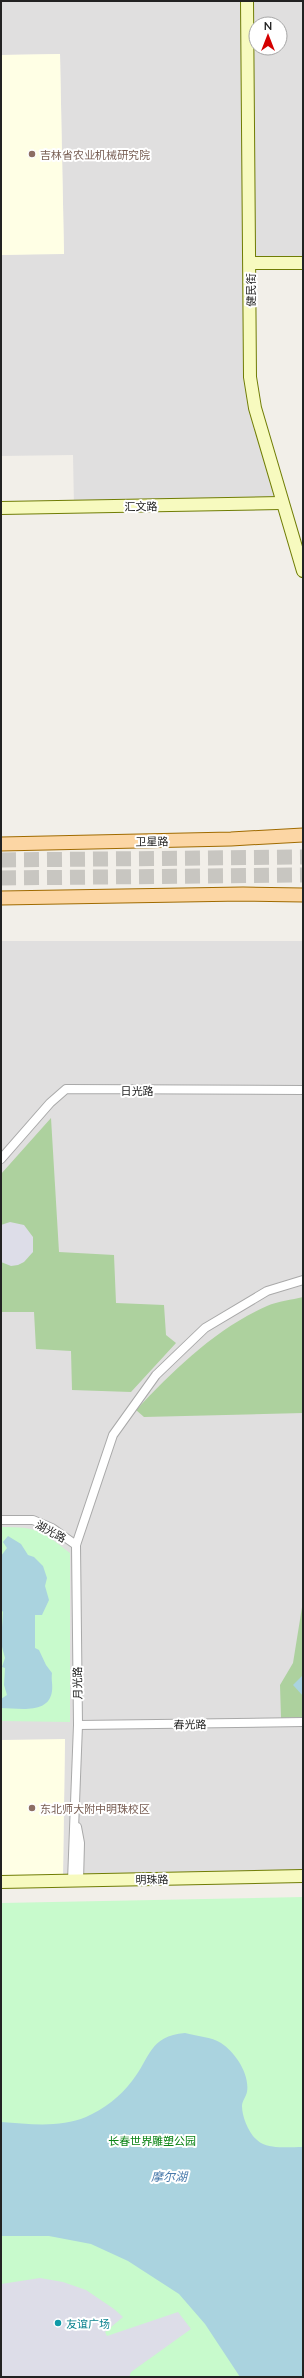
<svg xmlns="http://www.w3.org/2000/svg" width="304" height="2378" viewBox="0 0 304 2378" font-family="Lato,'Noto Sans SC',sans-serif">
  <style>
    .residential { fill: #e0dfdf; fill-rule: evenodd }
    .education { fill: #ffffe5 }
    .forest { fill: #add19e }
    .park { fill: #c8facc }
    .plaza { fill: #dddde8 }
    .water { fill: #aad3df }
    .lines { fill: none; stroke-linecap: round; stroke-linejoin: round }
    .highway-tunnel { stroke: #c8c6c1; stroke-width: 15; stroke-dasharray: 15 8; stroke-linecap: butt }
    .street-casing { stroke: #a9a9a9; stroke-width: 10 }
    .secondary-casing { stroke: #707d05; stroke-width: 14 }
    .primary-casing { stroke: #a06b00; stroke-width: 15 }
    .street { stroke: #fff; stroke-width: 8 }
    .secondary { stroke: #f7fabf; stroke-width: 12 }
    .primary { stroke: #fcd6a4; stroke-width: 13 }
    .education-dot { fill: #8d6e63; stroke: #fff; stroke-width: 1.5 }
    .culture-dot { fill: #0f9aa8; stroke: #fff; stroke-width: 1.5 }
    .labels { text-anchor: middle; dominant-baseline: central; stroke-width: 4; stroke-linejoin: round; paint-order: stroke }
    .education-label { font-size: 11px; fill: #785e54; stroke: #fff; text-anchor: start }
    .street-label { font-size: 11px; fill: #222; stroke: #fff }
    .park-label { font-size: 11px; fill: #0c8416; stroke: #fff }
    .culture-label { font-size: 11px; fill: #0d838f; stroke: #fff; text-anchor: start }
    .water-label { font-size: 12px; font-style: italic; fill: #4a7aab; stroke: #fff }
  </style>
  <rect width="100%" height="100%" fill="#f2efe9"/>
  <g class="residential">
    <path d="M1,1H303V263H250V377L281,503L74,507L73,455L1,456V255L64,253L60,54L1,55ZM256,24H280V48H256Z"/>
    <path d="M1,941H303V1871L63,1876L65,1740H1Z"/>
  </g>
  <g class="education">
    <path d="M60,54L64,254L1,255V55Z"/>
    <path d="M65,1739L63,1876H1V1740Z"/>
  </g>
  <g class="forest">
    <path d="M51,1118L59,1252L114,1255L116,1303L164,1305L166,1335L176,1343L131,1392L72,1390L71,1351L36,1349L34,1312H1V1174Z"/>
    <path d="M303,1297V1413L144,1417L136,1410C175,1369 215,1329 267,1306C278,1301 292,1300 303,1297Z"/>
    <path d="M303,1601V1717L281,1718L280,1685L293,1663Z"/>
  </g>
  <g class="park">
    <path d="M1,1527C39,1527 40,1530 70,1553V1722L1,1721Z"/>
    <path d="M303,1897V2377H1V1903Z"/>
  </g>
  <g class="plaza">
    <path d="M10,1222L24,1225L33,1237V1252L24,1262L18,1265L11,1266L1,1262V1225Z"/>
    <path d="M40,2278L63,2282L86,2290L114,2309L123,2317L105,2332L107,2336L178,2312L191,2329L131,2372L129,2377H1V2284Z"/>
  </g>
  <g class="water">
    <path d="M8,1536L21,1544L28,1555L34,1557L43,1566L47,1578L45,1586L49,1600L42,1615H35V1648L39,1650L46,1665L52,1673C51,1680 53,1685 52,1691C49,1715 18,1708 1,1708V1699L7,1695L4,1685L5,1668L2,1667L5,1658L1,1643L3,1612L1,1609V1556L7,1548L3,1542Z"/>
    <path d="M303,1675V1696L293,1685Z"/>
    <path d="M185,2033C196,2036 212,2037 221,2043C235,2052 250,2074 247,2092C246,2097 242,2101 242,2106C242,2118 250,2137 261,2143C272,2149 290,2147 303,2147V2377H240L205,2324L179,2294L128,2261L91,2244L49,2236H1V2122C29,2124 60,2128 86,2117C104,2109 120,2097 132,2081C151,2057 149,2036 185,2033Z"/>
  </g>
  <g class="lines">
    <g class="highway-tunnel">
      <path d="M1,860L303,857"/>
      <path d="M1,878L303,875"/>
    </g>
    <defs>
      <g id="street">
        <path d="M1,1159L50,1103L66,1089L303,1090"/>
        <path d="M1,1520H33L52,1528L76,1545"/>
        <path d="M78,1725L303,1722"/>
        <path d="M77,1827L80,1843L79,1881"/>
        <path d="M72,1881L78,1725L76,1545L113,1435L156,1375L205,1328L267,1291L303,1280"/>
      </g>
      <g id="secondary">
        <path d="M247,1L250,377L255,408L303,571"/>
        <path d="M250,263H303"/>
        <path d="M1,508L281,503"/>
        <path d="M1,1882L303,1876"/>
      </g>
      <g id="primary">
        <path d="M1,844L231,839L303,835"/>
        <path d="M1,898L243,894L303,895"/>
      </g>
    </defs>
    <use href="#street" class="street-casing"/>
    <use href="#secondary" class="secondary-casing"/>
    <use href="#primary" class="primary-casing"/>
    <use href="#street" class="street"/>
    <use href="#secondary" class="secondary"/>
    <use href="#primary" class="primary"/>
  </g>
  <g class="education-dot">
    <circle cx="32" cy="154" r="4"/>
    <circle cx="32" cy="1808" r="4"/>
  </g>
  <circle class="culture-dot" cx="58" cy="2323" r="4"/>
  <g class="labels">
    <g class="education-label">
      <text x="40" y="154">吉林省农业机械研究院</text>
      <text x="40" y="1808">东北师大附中明珠校区</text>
    </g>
    <g class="street-label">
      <text transform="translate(250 290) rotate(-90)">健民街</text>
      <text transform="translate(141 506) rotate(-1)">汇文路</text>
      <text transform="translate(152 841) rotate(-1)">卫星路</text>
      <text x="137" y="1090">日光路</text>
      <text transform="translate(51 1531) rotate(29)">湖光路</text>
      <text transform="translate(77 1683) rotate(-91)">月光路</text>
      <text transform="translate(190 1724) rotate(-1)">春光路</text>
      <text transform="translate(152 1879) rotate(-1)">明珠路</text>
    </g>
    <g class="park-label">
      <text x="152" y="2140">长春世界雕塑公园</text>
    </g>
    <g class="culture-label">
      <text x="66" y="2323">友谊广场</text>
    </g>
    <g class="water-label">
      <text x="169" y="2176">摩尔湖</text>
    </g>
  </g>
  <rect width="304" height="2378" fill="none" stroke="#222222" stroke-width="4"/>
  <g transform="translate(268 36)"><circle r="19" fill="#ffffff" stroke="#a7a7a7"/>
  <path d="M0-3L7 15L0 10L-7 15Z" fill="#d40000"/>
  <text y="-6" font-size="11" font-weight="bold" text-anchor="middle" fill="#222222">N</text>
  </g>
</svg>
